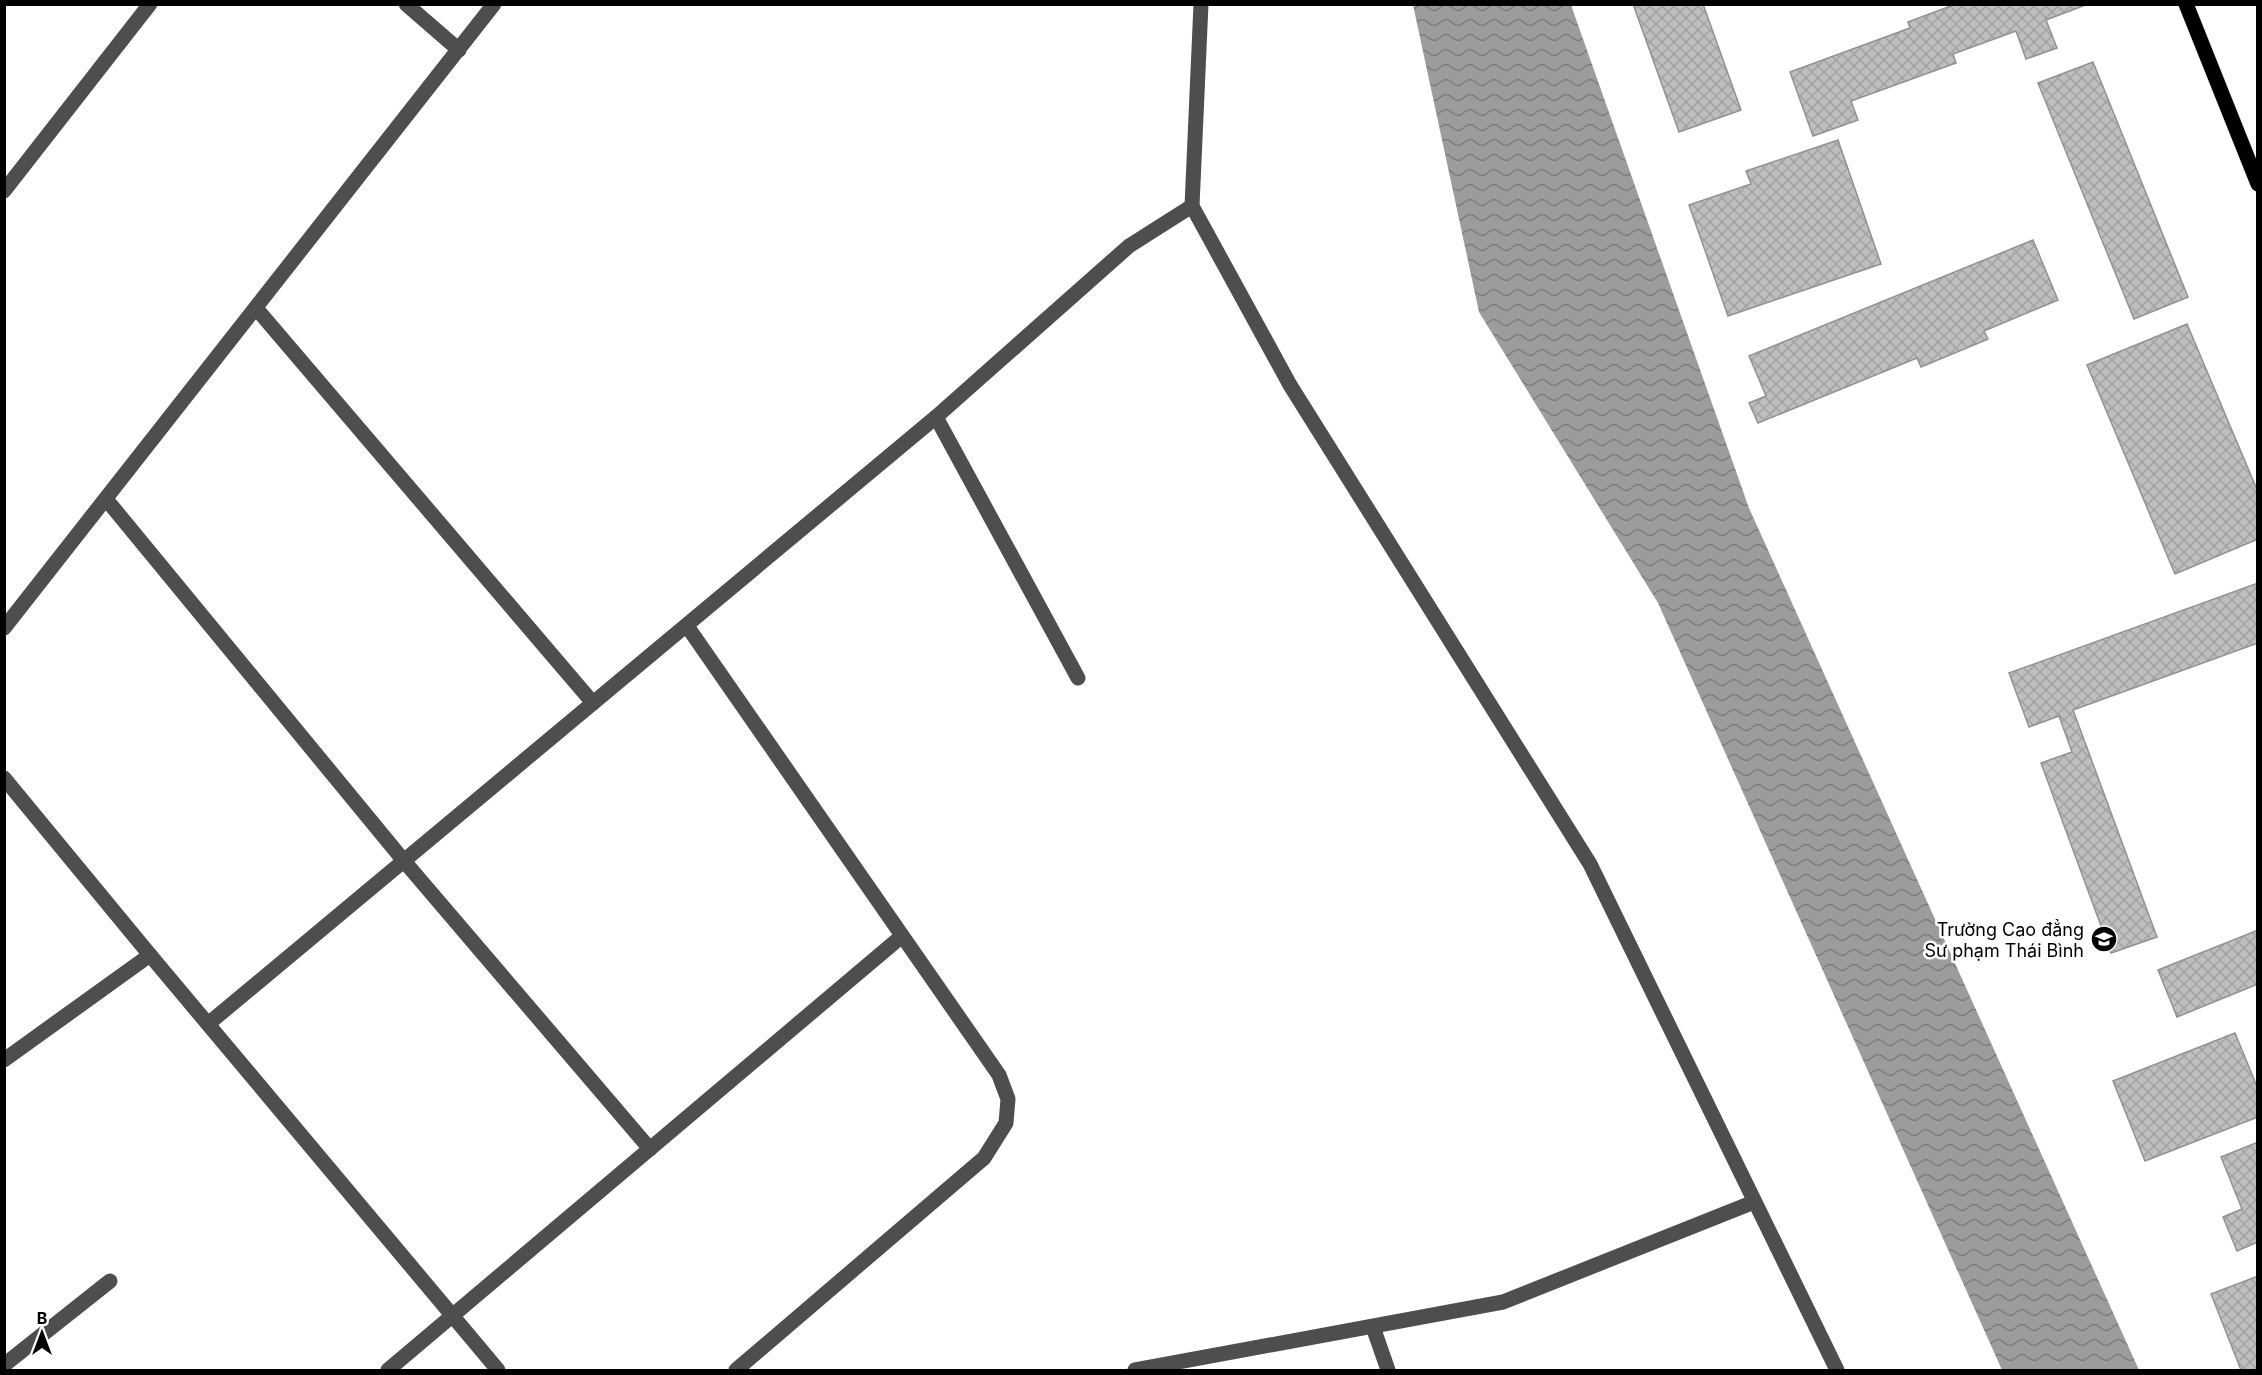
<svg xmlns="http://www.w3.org/2000/svg" width="2262" height="1375" viewBox="0 0 2262 1375" font-family="Inter,sans-serif">
  <style>
    .water { fill: url(#water-waves) }
    .building { fill: url(#building-cross-hatch); stroke: #929292; stroke-width: 1.5 }
    .lines { fill: none; stroke-linecap: round; stroke-linejoin: round }
    .major-casing { stroke: #dbdbdb; stroke-width: 16 }
    .minor { stroke: #4e4e4e; stroke-width: 15 }
    .major { stroke: #000; stroke-width: 15 }
    .labels { text-anchor: middle; dominant-baseline: central; stroke-width: 5; stroke-linejoin: round; paint-order: stroke }
    .poi-label { font-size: 18px; fill: #000; stroke: #fff; text-anchor: end }
  </style>
  <defs>
    <pattern id="water-waves" width="16" height="10" patternUnits="userSpaceOnUse" patternTransform="scale(1.5)"><rect width="16" height="10" fill="#9c9c9c"/><path d="M0 5q4-4 8 0t8 0" fill="none" stroke="#7d7d7d"/></pattern>
    <pattern id="building-cross-hatch" width="8" height="8" patternUnits="userSpaceOnUse" patternTransform="scale(1.5)"><rect width="8" height="8" fill="#bebebe"/><path d="M0 0l8 8M0 8l8-8" fill="none" stroke="#a2a2a2"/></pattern>
  </defs>
  <rect width="100%" height="100%" fill="#fff"/>
  <path class="water" d="M1413,5H1571L1749,508L2139,1370H2002L1658,603L1479,312Z"/>
  <g class="building">
    <path d="M1633,4H1703L1741,110L1679,132Z"/>
    <path d="M1956,4H2088L2046,20L2057,48L2026,59L2016,31L1953,54L1956,63L1851,101L1858,120L1813,136L1790,72L1910,28L1908,22Z"/>
    <path d="M2093,62L2188,297L2134,319L2038,83Z"/>
    <path d="M1838,140L1881,264L1728,316L1689,205L1751,184L1746,171Z"/>
    <path d="M2033,240L2058,300L1984,331L1988,339L1921,367L1917,358L1758,423L1749,403L1766,396L1749,356Z"/>
    <path d="M2187,324L2258,492V539L2175,574L2087,365Z"/>
    <path d="M2258,583V643L2073,710L2157,937L2111,953L2041,763L2072,752L2059,716L2029,727L2009,673Z"/>
    <path d="M2258,930V984L2177,1017L2158,970Z"/>
    <path d="M2235,1033L2258,1089V1117L2145,1161L2113,1081Z"/>
    <path d="M2258,1142V1242L2237,1251L2223,1217L2242,1209L2221,1157Z"/>
    <path d="M2258,1276V1370H2241L2211,1294Z"/>
  </g>
  <g class="lines">
    <defs>
      <path id="major" d="M2186,4L2258,184"/>
    </defs>
    <use href="#major" class="major-casing"/>
    <g class="minor">
      <path d="M406,4L459,50"/>
      <path d="M1201,4L1192,206L1290,385L1590,864L1837,1370"/>
      <path d="M4,191L150,4"/>
      <path d="M256,308L593,703"/>
      <path d="M936,417L1078,678"/>
      <path d="M106,499L404,861L650,1149"/>
      <path d="M687,626L999,1075L1008,1099L1006,1123L984,1158L736,1370"/>
      <path d="M4,628L494,4"/>
      <path d="M4,778L150,955L498,1370"/>
      <path d="M208,1024L936,417L1129,246L1192,206"/>
      <path d="M4,1060L150,955"/>
      <path d="M1373,1327L1388,1370"/>
      <path d="M4,1365L110,1281"/>
      <path d="M388,1370L902,936"/>
      <path d="M1135,1370L1503,1302L1754,1202"/>
    </g>
    <use href="#major" class="major"/>
  </g>
  <defs>
    <symbol id="university-disc" viewBox="-11 -11 22 22"><circle r="9.5" fill="#000" stroke="#fff"/><path d="M0-5L7-2L0 1L-7-2ZM-4 1L0 2.5L4 1V4Q0 6-4 4Z" fill="#fff"/></symbol>
  </defs>
  <g fill-rule="evenodd">
    <use href="#university-disc" x="2089" y="924" width="30" height="30"/>
  </g>
  <g class="labels">
    <g class="poi-label">
      <text x="2084" y="929">Trường Cao đẳng<tspan x="2084" dy="21">Sư phạm Thái Bình</tspan></text>
    </g>
  </g>
  <rect width="2262" height="1375" fill="none" stroke="#000000" stroke-width="12"/>
  <g transform="translate(42 1333)" stroke="#ffffff" stroke-width="4.5" paint-order="stroke">
  <path d="M0-4.5L10 22L0 15L-10 22Z" fill="#000000"/>
  <text y="-9" font-size="16" font-weight="bold" text-anchor="middle" fill="#000000">B</text>
  </g>
</svg>
